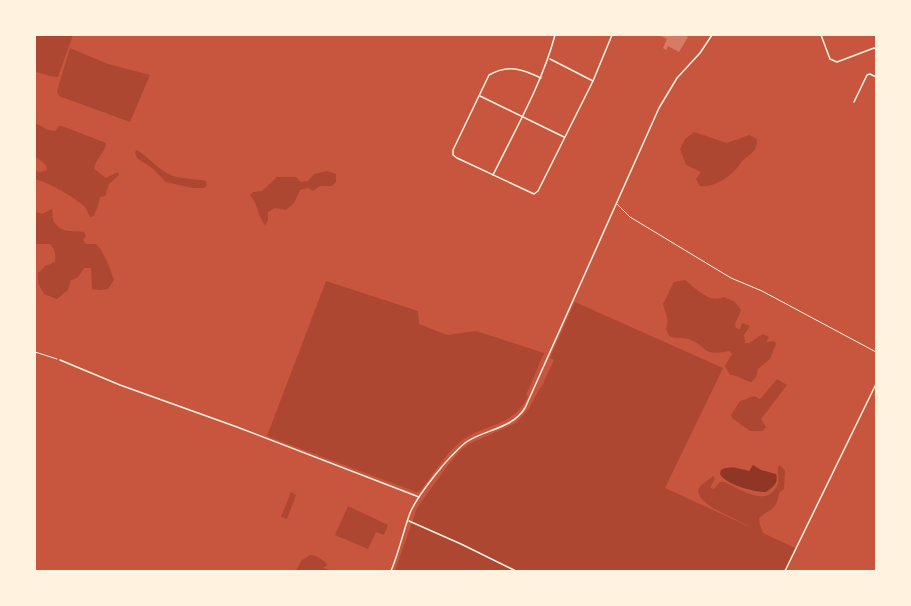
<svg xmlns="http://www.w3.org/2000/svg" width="911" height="606" viewBox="0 0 911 606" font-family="'DejaVu Sans',sans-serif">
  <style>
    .green { fill: #ae4732 }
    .water { fill: #8f3625 }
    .building { fill: #d67c66 }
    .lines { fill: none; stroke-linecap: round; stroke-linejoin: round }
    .path { stroke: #fff3e0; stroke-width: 1 }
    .service { stroke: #fff3e0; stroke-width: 1 }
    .minor { stroke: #fff3e0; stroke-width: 1.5 }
  </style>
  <rect width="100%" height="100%" fill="#c8553d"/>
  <g class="green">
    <path d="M35,35H73L58,77C50,77 43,73 35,72Z"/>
    <path d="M70,48L108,64L150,75L130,122L59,96L57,91Z"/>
    <path d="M35,123L48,130L55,131L59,126H62L106,143C106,152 95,159 94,169L106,178L118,172L119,175L109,184L105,196L100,197C99,205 96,209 94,216L90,217C88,214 87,209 84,206C75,197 47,182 35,179V171L40,172L47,170L46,165L35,156Z"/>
    <path d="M694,132L727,143L749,135L757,139C758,150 751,154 743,160C739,164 737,169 733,172C725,180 710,188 700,186L696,179L701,172L686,165L680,149L685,139Z"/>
    <path d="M137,150C148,157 156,167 167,173C178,180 193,178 206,181L207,185L204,188H193L166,182L152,168L137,158L135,152Z"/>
    <path d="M327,171L336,174V182L332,186H320L313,191L308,188L300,190L294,203L286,210L275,208L268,212V220L265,225C257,216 259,206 250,195L253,192L262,191L277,177H296L301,182L308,181L314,174Z"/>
    <path d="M52,209C53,213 52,219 54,222C62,234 72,230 84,232L86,236L83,240L86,244H96L101,250L107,261L114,280L108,289L99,290L92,289L91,268H84L78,277L71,280L68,290L57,299L44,294L38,283V273L45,266L55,262C56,255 55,249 50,244H35V212L42,214Z"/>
    <path d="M685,280C697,289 709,304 724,297L735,302L741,310L735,324L736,328L740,329L742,323L750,326L744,335L745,343H749L763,334L769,337L766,342L774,341L776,344L770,359L758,369L756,377L752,382C744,381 737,374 730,375L725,366L732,354L729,351C700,357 709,346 688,339C682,337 675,339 669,336L666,329L668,321L663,304L674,282Z"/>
    <path d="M326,281L418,311L419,324L447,335L476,331L544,353L526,395L528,396C513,428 485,423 461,441C445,454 433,475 420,491L416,492L267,436Z"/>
    <path d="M575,302L723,368L665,488L750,527C741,520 692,504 699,488C701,484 709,480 713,476L715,479L710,488L714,489L720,482H725C741,490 769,509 778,483C780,477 776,471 779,465L785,470L784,489L779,493C777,510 771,508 759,518L760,525L763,533L795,548L784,571H395L417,508L448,465L461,450L469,444L516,423L528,410L540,388H541L554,360L550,358Z"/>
    <path d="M777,379L787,385L761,419L766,427L762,431H750L732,418L731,415L740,401L754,396L760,399Z"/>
    <path d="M291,492L296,495L287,519L281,517Z"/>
    <path d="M348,506L388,525L384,535L376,532L368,549L335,535Z"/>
    <path d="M310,555C316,555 325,560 327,565L323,568L333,571H296L301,561Z"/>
  </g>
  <path class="water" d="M753,465L761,470L776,474C779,483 773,487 766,492C754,492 726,485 720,474L721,470C730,465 740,469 749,471Z"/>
  <path class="building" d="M659,35H684L688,37L679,52L668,46L666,50L663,48L667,39Z"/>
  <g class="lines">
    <path class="path" d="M35,352L57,359"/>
    <path class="service" d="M617,204L630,217L731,278L762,291L876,352"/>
    <g class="minor">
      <path d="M821,35L830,59L837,62L874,48L876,49"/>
      <path d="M550,59L593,81"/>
      <path d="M541,78C522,69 508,64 489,75L453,150V155L457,158L534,194L538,191L593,81L612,35"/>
      <path d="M480,96L564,137"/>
      <path d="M854,102L867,75L870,74L876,77"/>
      <path d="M493,175C515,130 542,84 555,35"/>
      <path d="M60,360L120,385L237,427L419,497"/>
      <path d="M409,521L461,544L516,571"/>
      <path d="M391,571C399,552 403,532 410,513C418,494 449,456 465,443C484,429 511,430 525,408L659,108L677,78L700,53L712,35"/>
      <path d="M785,571L876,384"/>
    </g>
  </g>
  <rect width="911" height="606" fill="none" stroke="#fff3e0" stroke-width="72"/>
</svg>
